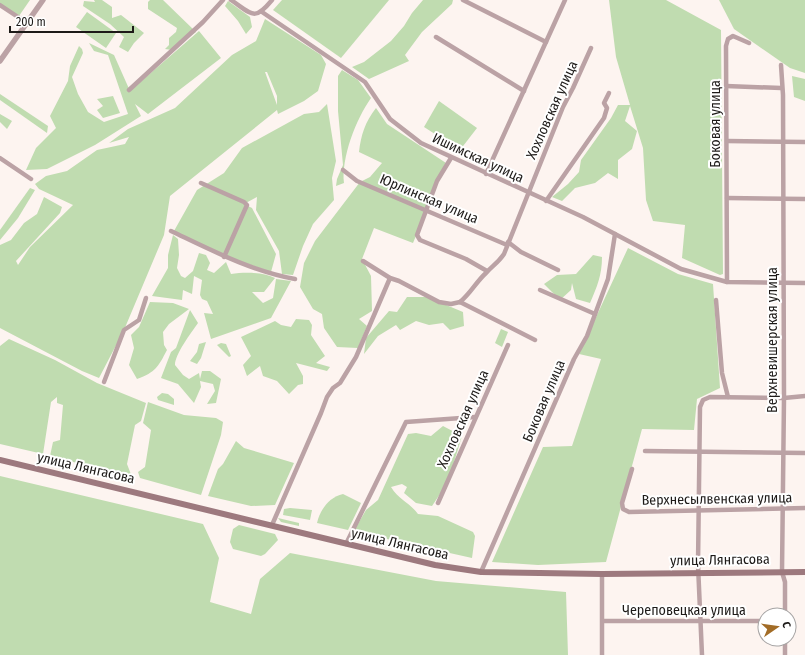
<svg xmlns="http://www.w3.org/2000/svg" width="805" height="655" viewBox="0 0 805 655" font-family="'Fira Sans Condensed',sans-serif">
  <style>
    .green { fill: #c0dcb0; fill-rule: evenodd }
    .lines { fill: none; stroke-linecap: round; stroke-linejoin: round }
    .minor { stroke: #bba2a5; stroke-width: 4.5 }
    .tertiary { stroke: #bba2a5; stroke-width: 5.5 }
    .secondary { stroke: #9d797e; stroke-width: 6 }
    .labels { text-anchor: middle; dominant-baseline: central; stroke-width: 4; stroke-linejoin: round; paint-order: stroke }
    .street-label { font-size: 14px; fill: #1d1a18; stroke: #fff }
  </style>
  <rect width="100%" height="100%" fill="#fdf4f0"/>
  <g class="green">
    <path d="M0,0H30L19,16L0,4Z"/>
    <path d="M94,0H102L112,7V18L121,15L144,33L134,43L128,52L119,47L124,37L110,24L83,6L84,1L95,2Z"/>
    <path d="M150,0H163L196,32L172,50L165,49L169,45V38L176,32L177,28L148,9V2Z"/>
    <path d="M282,0H389L341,58L273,10Z"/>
    <path d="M423,0H453L452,4L422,32L405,55L409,61L369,79L352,67L364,62L391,41L404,26L412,13Z"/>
    <path d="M609,0H666L721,30L723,274L720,275L682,258L685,225L653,221L646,200L643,148L630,106L625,121L637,131L632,149L618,160V179L608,173L595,183L575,188L562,201L552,197L568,184L579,172L581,160L611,118L618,105H630L616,57Z"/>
    <path d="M719,0H805V73L790,68L734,29Z"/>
    <path d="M228,1L250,17L252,27L246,34L238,21L225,6Z"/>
    <path d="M87,12L116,33L106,48L76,27Z"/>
    <path d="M265,19L321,55L326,64L318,91L304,101L278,114L277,110L170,196L164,235L124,330L99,378L82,371L0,328V245L11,240L24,223L37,214L44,197L62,207L60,213L16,261L18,265L30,247L73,205L39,189L35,184L46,176L67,171L97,150L125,144L129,137L109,143L128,129L175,108L232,55L256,41ZM265,72H267L277,96V105Z"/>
    <path d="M199,31L221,58L148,114L135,104L141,116L95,145L47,169L26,170L36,148L56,128L50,116L68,81L70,66L79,46L82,49L83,53L72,77L78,94L88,112L104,122L128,114L108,55L94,51L89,43L114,55L130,91Z"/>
    <path d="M342,70L358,80L371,98C356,119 341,158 344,183L336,186L337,179L343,165L338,111V76Z"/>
    <path d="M792,76L805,79V101L794,97Z"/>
    <path d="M0,94L48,126L47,133L0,100Z"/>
    <path d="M113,96L120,113L103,118L97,110L103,106L97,99Z"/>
    <path d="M439,101L477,128L460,150L424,127Z"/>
    <path d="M327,104L336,161L332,178L334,200L313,224L303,246L293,275L282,274L279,251L256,210L257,197L244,204L252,208L276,254L271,272L223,255L174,231L197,190L224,173L242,148L304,114L319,112Z"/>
    <path d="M376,108L387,124L446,163L413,243L374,228L362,259L371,276L372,311L359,319L367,326L358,348L337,347L324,328L322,314L313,309L300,287L304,263L315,241L360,182L370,177L382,163L359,152C361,135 365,122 376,108Z"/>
    <path d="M0,114L12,121L7,129L0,122Z"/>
    <path d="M30,188L35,190L18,218L0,240V230Z"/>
    <path d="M173,235L178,239L179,255L177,268L181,276L185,278L193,271L199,253L206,255L210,263L207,270L214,273L226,262L231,274C245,272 262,272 275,278L264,292H252L263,303L273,298L276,279L291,281L271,318L211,339L204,313L213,314L207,301L202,299L200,295L202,280L194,276L192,294L183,290L182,300L152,296L168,268V255Z"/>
    <path d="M628,248L678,274L713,284L720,388L697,399L694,430L642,429L606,562L538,565L492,562L543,447L572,446L601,359L579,354Z"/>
    <path d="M593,255L602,257C602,275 597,287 590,303L576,299L572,283L571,290L560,300L544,284L557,275L576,274Z"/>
    <path d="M407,297H427L463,312L464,326L450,330L443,323L429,325L416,321L400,330L396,325L378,336L364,354L366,338L389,311L397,312Z"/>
    <path d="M150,302L173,303L189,309L169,324L163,332L164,345L167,350C158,367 156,372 137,379L129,365L134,348L131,335L139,327Z"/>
    <path d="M190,310L198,323C191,333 175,354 175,365L183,375L189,379L199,373L200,379L202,371H210L221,379L216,403L207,404L215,391L213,384L200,381L201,387L194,403L178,384L161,378L171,352L176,348Z"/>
    <path d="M296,319L309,320L312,325L311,335L325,356L316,363L330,367L327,371L296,363L303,376V384L298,385L289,394L277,381L263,376L260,366L247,376L243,365L251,356L241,337L275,321L281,325L291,327Z"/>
    <path d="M501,329L508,332L502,347L495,343Z"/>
    <path d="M9,339L55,360L97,383L146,403L141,421L135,425L127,464L132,477L50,456L53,442L60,440L63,405L57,403V397L51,402L43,454L0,444V346Z"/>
    <path d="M206,342L201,358L197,364L190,361L197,352L199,344Z"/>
    <path d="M221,343L226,344L231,356L229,357L217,345Z"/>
    <path d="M162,393L168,394L174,399V405L158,400L157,397Z"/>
    <path d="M148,402L184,415L216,418L223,422L221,435L201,495L140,478L138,472L145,467L151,430L143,423Z"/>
    <path d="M443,426L462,436L448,482L432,506L416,503L404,493L407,487L402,484L391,487C399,500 409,502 418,514L438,516L473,532L475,536L472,558L378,537L355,529L366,510L378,500L408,434L416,433L431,436Z"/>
    <path d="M236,441L244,448L294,463L275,505L251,506L208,496L218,469L223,464Z"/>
    <path d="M0,476L203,524L219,558L210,602L251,614L260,579L290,553L436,581L566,592L568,655H0Z"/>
    <path d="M343,494L361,503L348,530L317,523C320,510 329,497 343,494Z"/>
    <path d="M290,508L312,510L310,520L283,515L284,509Z"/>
    <path d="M278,518L299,523V526L281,522Z"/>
    <path d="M239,525L275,534L278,540L265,554L261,556L233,549L230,542L233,529Z"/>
  </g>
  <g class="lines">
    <g class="minor">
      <path d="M231,0C252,14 254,22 272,0"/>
      <path d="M463,0L546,42"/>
      <path d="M0,5L27,23"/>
      <path d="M262,12L365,82L390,119L421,143L583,217L681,269L727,282L805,283"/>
      <path d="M436,37L524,91"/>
      <path d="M781,65L783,95L784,398L782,572L785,582V615"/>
      <path d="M726,86L781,88"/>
      <path d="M129,90L203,22L223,0"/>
      <path d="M727,141L805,142"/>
      <path d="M0,158L31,179"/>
      <path d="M451,158L437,181L417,235L420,240L466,259L487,271"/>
      <path d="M343,170L357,181L507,245"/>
      <path d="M486,174L565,0"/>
      <path d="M201,183L244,202L247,205L224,257"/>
      <path d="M727,198L805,199"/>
      <path d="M546,201L604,118L607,108L604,103L609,93"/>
      <path d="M171,231C211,250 251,271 295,279"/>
      <path d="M508,242L521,252L558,270"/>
      <path d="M363,261L390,278L399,281L439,302L451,304L460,302L535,340"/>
      <path d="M727,282L726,46L728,39L733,36L749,43"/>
      <path d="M540,290L595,314"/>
      <path d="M716,300L722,373L728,397"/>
      <path d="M460,302C471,293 476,282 486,273C492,266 498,263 504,254L563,107L573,88L591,48"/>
      <path d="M104,382L124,330L139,320L146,298"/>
      <path d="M645,451L805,453"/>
      <path d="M632,469L622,503L623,509L629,512L805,508"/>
      <path d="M438,503L508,345"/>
      <path d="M272,525L321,413L327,397L333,388L340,383L356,357L390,278"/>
      <path d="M346,544L406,422L475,417"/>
      <path d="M481,572L574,359L587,336L608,279L615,234"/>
      <path d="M602,574V655"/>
      <path d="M603,621H765"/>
      <path d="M702,655L698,565L700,407L703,400L710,397L784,398L805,396"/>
      <path d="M785,655V639"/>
    </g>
    <path class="tertiary" d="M0,61L43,0"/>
    <path class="secondary" d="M0,460L435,565L481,572L602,574L805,572"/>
  </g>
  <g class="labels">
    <g class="street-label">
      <text transform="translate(552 110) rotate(-66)">Хохловская улица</text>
      <text transform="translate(715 124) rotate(-90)">Боковая улица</text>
      <text transform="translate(478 158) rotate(25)">Ишимская улица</text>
      <text transform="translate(429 199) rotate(23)">Юрлинская улица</text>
      <text transform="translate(772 340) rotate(-90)">Верхневишерская улица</text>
      <text transform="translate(544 401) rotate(-67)">Боковая улица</text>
      <text transform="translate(463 419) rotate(-66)">Хохловская улица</text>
      <text transform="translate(86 468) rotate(13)">улица Лянгасова</text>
      <text transform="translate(717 499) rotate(-1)">Верхнесылвенская улица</text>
      <text transform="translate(400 544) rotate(13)">улица Лянгасова</text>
      <text transform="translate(720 560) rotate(-1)">улица Лянгасова</text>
      <text x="684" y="610">Череповецкая улица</text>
    </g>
  </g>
  <g transform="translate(777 627) rotate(77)"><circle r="19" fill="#ffffff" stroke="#a5a3a3"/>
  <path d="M0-3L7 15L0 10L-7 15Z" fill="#a26c26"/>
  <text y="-6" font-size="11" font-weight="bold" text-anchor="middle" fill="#1d1a18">С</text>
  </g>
  <path d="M10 26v6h123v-6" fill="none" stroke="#1d1a18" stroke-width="2"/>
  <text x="16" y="26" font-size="12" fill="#1d1a18" stroke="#ffffff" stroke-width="3" paint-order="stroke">200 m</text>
</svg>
